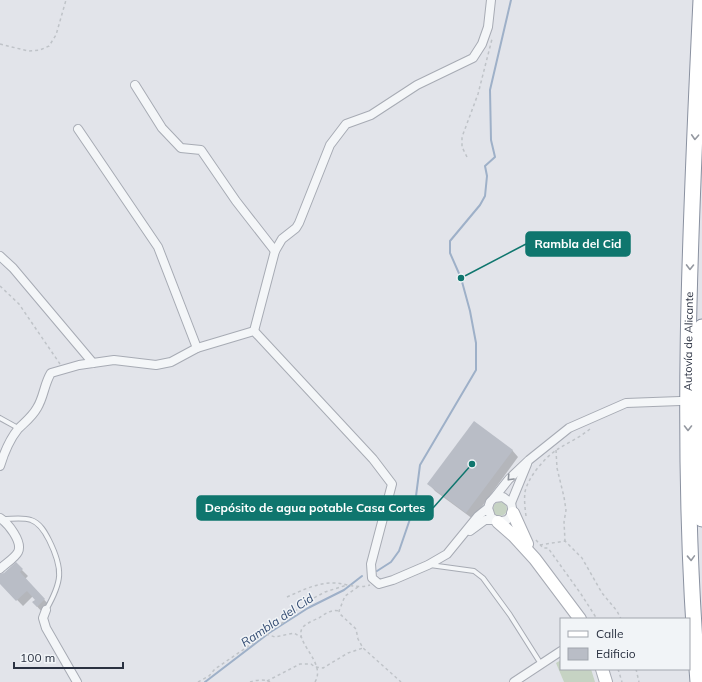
<svg xmlns="http://www.w3.org/2000/svg" width="702" height="682" viewBox="0 0 702 682" font-family="Mulish,sans-serif">
  <style>
    .green { fill: #c6d3c3 }
    .shadow { fill: #0003 }
    .lines { fill: none; stroke-linecap: round; stroke-linejoin: round }
    .stream { stroke: #9eb0c8; stroke-width: 2 }
    .building { fill: #b9bdc6 }
    .lane-casing { stroke: #a7abb4; stroke-width: 6 }
    .street-casing { stroke: #a7abb4; stroke-width: 10 }
    .secondary-casing { stroke: #a7abb4; stroke-width: 14 }
    .highway-casing { stroke: #8a91a0; stroke-width: 17 }
    .path { stroke: #bfc3c8; stroke-width: 1.5; stroke-dasharray: 3 3; stroke-linecap: butt }
    .lane { stroke: #f4f6f8; stroke-width: 4 }
    .street { stroke: #f4f6f8; stroke-width: 8 }
    .secondary { stroke: #fff; stroke-width: 12 }
    .highway { stroke: #fff; stroke-width: 15 }
    .oneway { stroke: #9498a0 }
    .oneway2 { stroke: #8f949c }
    .labels { text-anchor: middle; dominant-baseline: central; stroke-width: 3; stroke-linejoin: round; paint-order: stroke }
    .street-label { font-size: 11px; fill: #2a3141; stroke: #f1f4f7 }
    .water-label { font-size: 12px; font-style: italic; fill: #364e74; stroke: #f1f4f7 }
    .leader { fill: none; stroke: #0f766e; stroke-width: 1.5 }
    .callout-dot { fill: #0f766e; stroke: #f1f4f7; stroke-width: 1.5 }
    .callout { fill: #0f766e; stroke: #0f766e; stroke-width: 1.5 }
    .callout-label { font-size: 12px; text-anchor: middle; font-weight: bold; fill: #fff }
  </style>
  <rect width="100%" height="100%" fill="#e2e4ea"/>
  <g class="green">
    <circle cx="500" cy="509" r="7"/>
    <path d="M561,660V669H591L595,682H564L556,663Z"/>
  </g>
  <g class="shadow">
    <path d="M512,450L518,457L473,519L435,491L429,484Z"/>
    <path d="M16,564L28,576L25,579L50,606L43,613L33,602L36,600L33,596L23,606L0,582V577Z"/>
  </g>
  <g class="lines">
    <g class="stream">
      <path d="M377,571L391,562L399,551L410,519L416,496L420,465L476,370V343L470,311L461,278L450,253V241L480,205L485,196L487,176L485,166L495,157L491,140L490,90L511,0"/>
      <path d="M205,682L269,633L308,608L344,590L362,576"/>
    </g>
  </g>
  <g class="building">
    <path d="M474,421L513,450L466,513L427,484Z"/>
    <path d="M16,562L23,569L20,572L45,599L37,607L32,602L35,600L27,591L16,601L0,584V574L4,573Z"/>
  </g>
  <g class="lines">
    <defs>
      <g id="lane">
        <path d="M0,418L18,428"/>
        <path d="M3,519C12,519 23,517 31,520C40,523 45,532 49,540C64,570 62,582 46,610"/>
        <path d="M430,565L474,571L483,578L510,615L541,664"/>
      </g>
      <g id="street">
        <path d="M135,85L162,128L181,148L201,150L236,201L275,251"/>
        <path d="M78,129L158,247L197,348"/>
        <path d="M0,256L13,268L93,363"/>
        <path d="M254,331L275,251L282,239L296,228L299,223L330,145L346,124L371,115L417,85L473,58L482,44L488,27L491,0"/>
        <path d="M0,466C4,453 10,439 18,429C25,422 32,417 37,408C44,397 44,384 51,373L79,365L114,360L156,365L171,362L197,348L254,331L373,459L392,484L371,564L372,578L379,584L393,580L428,565L447,554L478,516L488,508L490,502L494,498L503,497L511,503L513,513L507,520L498,522L491,517L488,508"/>
        <path d="M494,498L509,479L529,460L569,428L626,403L680,401"/>
        <path d="M511,503L527,464"/>
        <path d="M0,518C8,523 23,542 18,552C15,558 5,564 0,569"/>
        <path d="M470,531L485,520H493"/>
        <path d="M46,610L43,618L46,628L77,682"/>
        <path d="M514,682L561,651"/>
      </g>
      <g id="secondary">
        <path d="M513,513L527,544"/>
        <path d="M498,522L514,536L535,559L580,619"/>
        <path d="M602,669L606,682"/>
      </g>
      <g id="highway">
        <path d="M702,327L700,387L702,519"/>
        <path id="s1" d="M698,682C679,455 690,227 701,0"/>
      </g>
    </defs>
    <use href="#lane" class="lane-casing"/>
    <use href="#street" class="street-casing"/>
    <use href="#secondary" class="secondary-casing"/>
    <use href="#highway" class="highway-casing"/>
    <g class="path">
      <path d="M0,44L28,51L40,50L49,46L56,35L66,0"/>
      <path d="M467,157L462,147V137L478,94L492,39"/>
      <path d="M0,286L19,304L60,364"/>
      <path d="M556,450L557,468L564,497L566,510L564,522L565,541"/>
      <path d="M526,516C525,508 524,500 525,492C528,477 545,457 558,449C569,442 583,436 592,427"/>
      <path d="M536,540L543,548H548L581,594L597,619"/>
      <path d="M540,545L565,541L582,558L602,593L617,611L621,619"/>
      <path d="M358,587L345,596L339,611L340,614L356,629L358,639L363,648L401,682"/>
      <path d="M287,597C303,590 318,582 336,583C347,584 358,589 370,585"/>
      <path d="M266,634L275,637L294,633L301,637"/>
      <path d="M618,669L622,682"/>
      <path d="M636,669L639,682"/>
      <path d="M267,681L300,664H311L315,667L323,668L348,653L363,648"/>
      <path d="M198,682L209,676L215,669L285,621L294,612L304,605L310,600L325,592L347,585"/>
      <path d="M250,682C256,680 265,679 270,682"/>
      <path d="M315,682C327,662 292,641 303,627C307,623 314,620 319,618C325,614 331,609 339,611"/>
    </g>
    <use href="#lane" class="lane"/>
    <use href="#street" class="street"/>
    <use href="#secondary" class="secondary"/>
    <use href="#highway" class="highway"/>
  </g>
  <defs><path id="oneway-chevron" d="M-2-3.5L2.5 0L-2 3.5" fill="none" stroke-width="1.6" stroke-linecap="round" stroke-linejoin="round"/></defs>
  <g class="oneway">
    <use href="#oneway-chevron" transform="translate(695 137) rotate(93)"/>
    <use href="#oneway-chevron" transform="translate(690 267) rotate(91)"/>
    <use href="#oneway-chevron" transform="translate(688 428) rotate(90)"/>
    <use href="#oneway-chevron" transform="translate(691 558) rotate(88)"/>
  </g>
  <use class="oneway2" href="#oneway-chevron" transform="translate(510 478) rotate(133)"/>
  <g class="labels">
    <g class="street-label">
      <text stroke="none"><textPath href="#s1" startOffset="341">Autovía de Alicante</textPath></text>
    </g>
    <g class="water-label">
      <text transform="translate(277 620) rotate(-34)">Rambla del Cid</text>
    </g>
  </g>
  <path class="leader" d="M461 278L526 244M472 464L433 508"/>
  <g class="callout-dot">
    <circle cx="461" cy="278" r="4"/>
    <circle cx="472" cy="464" r="4"/>
  </g>
  <g class="callout">
    <rect x="526" y="232" width="104" height="24" rx="4"/>
    <rect x="197" y="496" width="236" height="24" rx="4"/>
  </g>
  <g class="callout-label">
    <text x="578" y="248">Rambla del Cid</text>
    <text x="315" y="512">Depósito de agua potable Casa Cortes</text>
  </g>
  <rect x="560" y="618" width="130" height="52" fill="#f1f4f7" stroke="#a1a6ae"/>
  <rect x="568" y="631" width="20" height="6" fill="#ffffff" stroke="#a1a6ae"/>
  <text x="596" y="638" font-size="12" fill="#2a3141">Calle</text>
  <rect x="568" y="648" width="20" height="12" fill="#b9bdc6" stroke="#a1a6ae"/>
  <text x="596" y="658" font-size="12" fill="#2a3141">Edificio</text>
  <path d="M14 662v6h109v-6" fill="none" stroke="#2a3141" stroke-width="2"/>
  <text x="20" y="662" font-size="12" fill="#2a3141" stroke="#f1f4f7" stroke-width="3" paint-order="stroke">100 m</text>
</svg>
